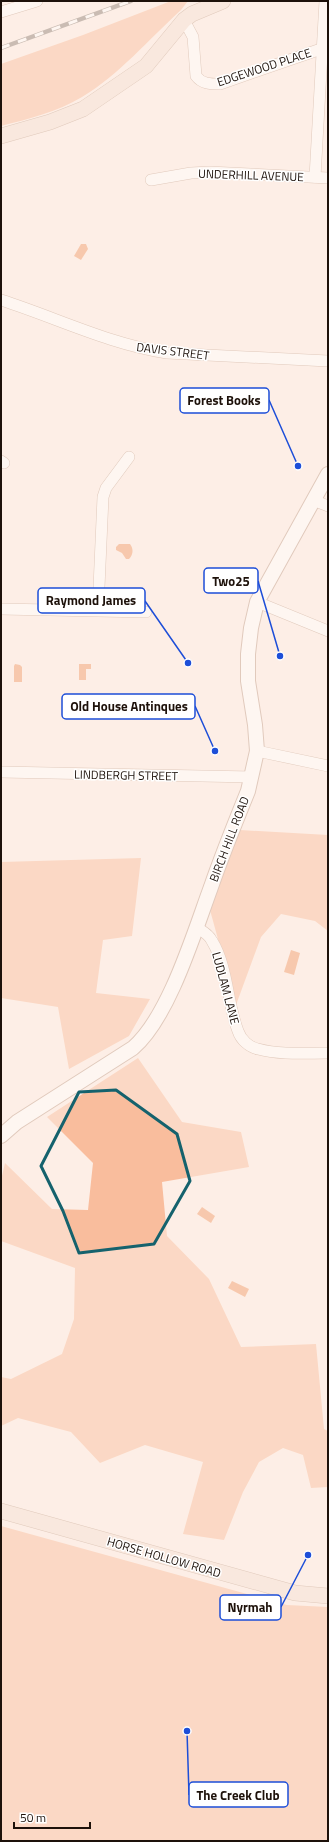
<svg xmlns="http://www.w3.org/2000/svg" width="329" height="1842" viewBox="0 0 329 1842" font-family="'Titillium Web',sans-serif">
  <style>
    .green { fill: #f9bd9d }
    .water { fill: #f09a69 }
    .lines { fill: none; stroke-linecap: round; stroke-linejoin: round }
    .minor-casing { stroke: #be9d8b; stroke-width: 12 }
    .tertiary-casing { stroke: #be9d8b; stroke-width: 16 }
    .secondary-casing { stroke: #be9d8b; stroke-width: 16 }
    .minor { stroke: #fff; stroke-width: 11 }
    .tertiary { stroke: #fff; stroke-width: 14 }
    .secondary { stroke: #f3e0d4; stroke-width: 15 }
    .rail-casing { stroke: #8c7f77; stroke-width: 4.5 }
    .rail { stroke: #fff; stroke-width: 3; stroke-dasharray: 9; stroke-linecap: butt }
    .marked { fill: none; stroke: #15626d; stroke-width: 3; stroke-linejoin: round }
    .labels { text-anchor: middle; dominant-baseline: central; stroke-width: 3; stroke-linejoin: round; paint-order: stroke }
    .street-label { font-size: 12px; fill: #1d110a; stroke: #fff }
    .leader { fill: none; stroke: #1d4ed8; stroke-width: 1.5 }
    .callout-dot { fill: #1d4ed8; stroke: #fff; stroke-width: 1.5 }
    .callout { fill: #fff; stroke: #1d4ed8; stroke-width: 1.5 }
    .callout-label { font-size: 13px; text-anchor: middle; font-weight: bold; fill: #1d110a }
  </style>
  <rect width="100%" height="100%" fill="#fdeee6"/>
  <g class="green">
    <path d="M171,1H188L181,10C149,39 119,75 82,97C57,112 28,119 1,126V64L83,35Z"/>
    <path d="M240,830L328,835V931L315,921L281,914L261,937L236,1005L210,910Z"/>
    <path d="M141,858L132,936L103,940L96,993L150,999L129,1036L69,1069L58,1007L1,998V862Z"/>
    <path d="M138,1058L182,1122L241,1132L249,1167L162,1182L167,1236L209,1279L241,1347L316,1344L324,1429L328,1431V1487L311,1488L303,1455L283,1448L259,1462L243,1492L224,1540L183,1534L203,1462L145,1445L100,1463L71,1432L18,1418L1,1426V1377L11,1379L62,1354L74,1319L75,1268L1,1241V1180L5,1163L52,1209L88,1210L93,1163L47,1117Z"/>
    <path d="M1,1526L287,1605L328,1607V1841H1Z"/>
  </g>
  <g class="water">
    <path d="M81,244H86L88,249L81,260L74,256Z"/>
    <path d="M119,544H130C134,549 133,555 129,559H126L122,553L116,550V547Z"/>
    <path d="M15,664L20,665L22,667V682H14V666Z"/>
    <path d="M79,664H91V669H86V680H79Z"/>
    <path d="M291,950L300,953L294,975L284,972Z"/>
    <path d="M202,1207L215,1216L211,1223L197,1214Z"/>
    <path d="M232,1281L249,1289L245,1297L228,1288Z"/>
  </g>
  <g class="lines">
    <defs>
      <g id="minor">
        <path d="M1,12L37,1"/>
        <path d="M184,20L193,37L196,76C202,84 210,84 220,84L321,49"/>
        <path d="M315,177L325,1"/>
        <path d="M151,180L191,173L209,172L328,178"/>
        <path d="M1,300C57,318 109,344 167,353L328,361"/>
        <path d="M1,461L4,463"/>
        <path d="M313,500L328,506"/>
        <path d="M257,602L328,631"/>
        <path d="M1,609L146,612"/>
        <path d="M98,610L103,497L106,488L129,457"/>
        <path d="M257,751L328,766"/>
        <path d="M1,772L252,777"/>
        <path d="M196,927C202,931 209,934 212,941C228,967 227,1003 238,1031C241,1040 249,1047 258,1049C280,1055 305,1053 328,1053"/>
      </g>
      <path id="tertiary" d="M1,1136L17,1122L133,1048C169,1017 194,933 211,887C222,855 235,823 248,791L257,751L255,725L248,681V654L251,628L257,602L328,474"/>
      <g id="secondary">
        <path d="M1,136L50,122L83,109L146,66L184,20L192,14L223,1"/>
        <path d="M1,1511L295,1593L328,1596"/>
      </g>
    </defs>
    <use href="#minor" class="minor-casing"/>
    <use href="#tertiary" class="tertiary-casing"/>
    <use href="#secondary" class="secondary-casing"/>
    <use href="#minor" class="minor"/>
    <use href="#tertiary" class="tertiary"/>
    <use href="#secondary" class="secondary"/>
    <defs>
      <path id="rail" d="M1,48L131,1"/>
    </defs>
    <use href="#rail" class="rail-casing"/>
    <use href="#rail" class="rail"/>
  </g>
  <path d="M0 0H329V1842H0ZM116,1090L177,1134L190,1181L154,1244L79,1253L63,1211L41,1166L79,1092Z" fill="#fdeee6" fill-opacity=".55" fill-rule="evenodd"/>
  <path class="marked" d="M116,1090L177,1134L190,1181L154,1244L79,1253L63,1211L41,1166L79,1092Z"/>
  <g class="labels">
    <g class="street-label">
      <text transform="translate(264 67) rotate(-18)">EDGEWOOD PLACE</text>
      <text transform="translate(251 175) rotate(2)">UNDERHILL AVENUE</text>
      <text transform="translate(173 351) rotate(7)">DAVIS STREET</text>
      <text transform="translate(126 775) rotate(1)">LINDBERGH STREET</text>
      <text transform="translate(229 839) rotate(-69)">BIRCH HILL ROAD</text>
      <text transform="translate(226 988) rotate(75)">LUDLAM LANE</text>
      <text transform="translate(164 1557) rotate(16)">HORSE HOLLOW ROAD</text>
    </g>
  </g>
  <path class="leader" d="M298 466L269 400M280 656L258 581M188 663L145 601M215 751L195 706M308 1555L281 1607M187 1731L189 1795"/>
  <g class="callout-dot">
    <circle cx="298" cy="466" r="4"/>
    <circle cx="280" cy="656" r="4"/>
    <circle cx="188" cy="663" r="4"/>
    <circle cx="215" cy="751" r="4"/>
    <circle cx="308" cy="1555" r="4"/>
    <circle cx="187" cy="1731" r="4"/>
  </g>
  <g class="callout">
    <rect x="180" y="388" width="89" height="25" rx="4"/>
    <rect x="204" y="568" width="54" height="25" rx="4"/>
    <rect x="38" y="588" width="107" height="25" rx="4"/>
    <rect x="62" y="694" width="133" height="25" rx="4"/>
    <rect x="220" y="1595" width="61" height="25" rx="4"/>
    <rect x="189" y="1782" width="99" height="25" rx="4"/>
  </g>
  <g class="callout-label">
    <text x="224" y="405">Forest Books</text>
    <text x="231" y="586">Two25</text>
    <text x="91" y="605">Raymond James</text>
    <text x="129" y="711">Old House Antinques</text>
    <text x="250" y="1612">Nyrmah</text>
    <text x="238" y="1800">The Creek Club</text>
  </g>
  <rect width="329" height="1842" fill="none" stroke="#1d110a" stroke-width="4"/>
  <path d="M14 1822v6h76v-6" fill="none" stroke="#1d110a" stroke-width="2"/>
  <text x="20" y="1822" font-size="12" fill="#1d110a" stroke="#ffffff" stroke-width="3" paint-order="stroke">50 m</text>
</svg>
